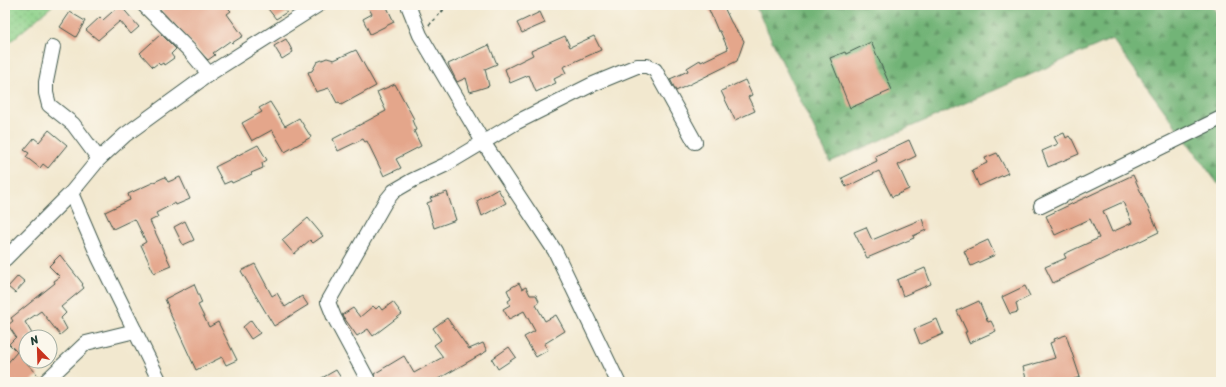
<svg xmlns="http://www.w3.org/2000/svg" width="1226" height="387" viewBox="0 0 1226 387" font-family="Sriracha,sans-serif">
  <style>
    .green { fill: url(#green-dots); stroke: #568860 }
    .forest { fill: url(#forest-firs); stroke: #487856 }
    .building { fill: #e4a68b; fill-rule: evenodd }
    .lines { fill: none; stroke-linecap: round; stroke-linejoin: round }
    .minor-casing { stroke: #3f574b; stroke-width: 16 }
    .path { stroke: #3f574b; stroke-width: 2; stroke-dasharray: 3 3; stroke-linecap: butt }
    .minor { stroke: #fff; stroke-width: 14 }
  </style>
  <defs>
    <pattern id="green-dots" width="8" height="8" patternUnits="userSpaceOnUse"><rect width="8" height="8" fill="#8ed28b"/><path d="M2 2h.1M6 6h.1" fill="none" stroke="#73ac72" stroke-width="1.8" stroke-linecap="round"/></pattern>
    <pattern id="forest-firs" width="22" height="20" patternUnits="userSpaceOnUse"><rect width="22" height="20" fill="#72b477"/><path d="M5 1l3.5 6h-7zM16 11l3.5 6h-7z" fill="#5d9462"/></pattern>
  </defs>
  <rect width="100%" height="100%" fill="#fbf7ec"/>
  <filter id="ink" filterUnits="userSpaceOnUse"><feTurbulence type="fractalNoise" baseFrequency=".025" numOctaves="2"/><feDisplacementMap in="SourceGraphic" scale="8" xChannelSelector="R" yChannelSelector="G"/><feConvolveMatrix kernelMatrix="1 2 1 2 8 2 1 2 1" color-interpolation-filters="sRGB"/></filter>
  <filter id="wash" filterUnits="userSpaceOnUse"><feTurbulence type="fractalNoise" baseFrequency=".012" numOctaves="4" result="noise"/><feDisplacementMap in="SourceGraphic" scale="16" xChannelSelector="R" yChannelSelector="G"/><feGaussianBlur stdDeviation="0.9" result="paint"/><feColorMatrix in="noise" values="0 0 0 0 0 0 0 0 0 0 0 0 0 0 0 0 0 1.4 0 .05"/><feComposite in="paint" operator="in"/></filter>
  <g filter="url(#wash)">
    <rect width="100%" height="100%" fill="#f2e8cf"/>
    <path class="green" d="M5,5H53L5,46Z"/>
    <path class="forest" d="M755,5H1212L1221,20V182L1218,184L1112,39L830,162Z"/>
    <g id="blocks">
      <g class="building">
        <path d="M120,5L139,27L131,34L120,21L98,40L86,30L100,17L103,20Z"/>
        <path d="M156,5H225L231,11L227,14L243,36L232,43L230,41L213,53L215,55L208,60Z"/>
        <path d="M265,5H282L287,12L276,19Z"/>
        <path d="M367,5H386L394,22L370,34L363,19L372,14Z"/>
        <path d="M707,5H723L731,22L738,33H739L744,41L737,61L676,91L670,79L688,71L687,68L700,60L701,62L728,49L720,31H718Z"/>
        <path d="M70,12L85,21L76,37L60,27Z"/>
        <path d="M540,12L545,23L522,33L517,23Z"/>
        <path d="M161,34L176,49L171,54L174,58L164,65L163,63L160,65L158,63L153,67L140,53Z"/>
        <path d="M565,36L570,47L594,36L601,50L563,67L566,73L554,79L556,83L536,92L529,75L510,83L505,69L533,55L531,51Z"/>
        <path d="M286,39L293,52L282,59L274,46Z"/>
        <path d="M871,42L892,90L850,108L830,58L845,52L846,54Z"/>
        <path d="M489,45L497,64L485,69L489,86L470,92L466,78L457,82L448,64Z"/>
        <path d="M356,50L376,86L341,105L339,102L337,103L329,88L316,92L308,72L312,71L317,62L327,58L334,60Z"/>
        <path d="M745,80L752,95L748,97L755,111L735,120L721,91Z"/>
        <path d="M395,84L414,119L412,120L416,130L414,131L421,146L396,159L401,168L384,176L367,141L365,142L363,139L338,151L333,139L386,111L377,92Z"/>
        <path d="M270,102L285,126L299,118L311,137L285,152L272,130L252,141L242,123L262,112L259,108Z"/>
        <path d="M49,130L67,145L48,168L43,164L40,168L26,157L29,153L24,150L34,138L39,142Z"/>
        <path d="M1064,133L1066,138L1069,136L1071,139H1072L1079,154L1048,167L1042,151L1058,144L1054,137Z"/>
        <path d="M909,140L916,156L898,165L909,189L892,197L879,171L846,187L842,178L877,161L875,156Z"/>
        <path d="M258,145L267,160L262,163L263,168L251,173L252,174L232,183L231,181L224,184L215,167Z"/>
        <path d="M997,153L1008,173L979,186L972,170L987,163L985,158Z"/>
        <path d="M1133,175L1159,232L1053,283L1045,267L1066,258L1064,254L1099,238L1090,219L1055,235L1046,216ZM1123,202L1132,223L1112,232L1103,211Z"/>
        <path d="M165,177L168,182L180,177L190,199L176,205L175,203L156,213L158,217L150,221L171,266L154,273L141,245L146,242L136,221L134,219L113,229L105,212L130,200L128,194Z"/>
        <path d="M498,189L506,203L482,216L477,201Z"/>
        <path d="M447,192L456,220L434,228L427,203L432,201L430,198Z"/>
        <path d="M308,218L323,236L313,243L310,240L294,254L282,240Z"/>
        <path d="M922,219L926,230L913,236L914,238L867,258L854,232L866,227L872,240Z"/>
        <path d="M185,221L194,240L183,245L174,227Z"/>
        <path d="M988,240L995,255L971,266L964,251Z"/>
        <path d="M60,255L83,284L82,285L84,288L61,307L66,313L61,318L67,329L60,335L41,311L25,322L34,337H26V362L38,375L31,382H5V366L17,352L9,344L16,337L8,325L13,321L11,318L55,283L54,281L60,277L49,266Z"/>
        <path d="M255,264L272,296L277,293L285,307L302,296L308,305L274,326L241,271Z"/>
        <path d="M925,268L931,284L903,296L897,280Z"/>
        <path d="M18,276L25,282L15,293L8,287Z"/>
        <path d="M519,283L522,289L526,287L530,295H536L539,301L536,305L545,321L556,315L565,331L544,344L548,350L536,357L524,337L535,331L524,311L509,319L503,309L510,305L508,301L511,299L507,290Z"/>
        <path d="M194,284L202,303L198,305L209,327L218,322L237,360L226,365L222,357L196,370L167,307L168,306L165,299Z"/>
        <path d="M1025,286L1030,296L1016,303L1018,312L1010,314L1002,297Z"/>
        <path d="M979,301L988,322L991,321L996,331L969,343L965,332H967L957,311Z"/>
        <path d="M393,302L402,314L373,336L368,329L357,336L342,315L353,308L360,317L373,306L376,309L379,306L382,310Z"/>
        <path d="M447,318L469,349L483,343L487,351L433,382H377L374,374L404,356L414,373L443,357L434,345L441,340L433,328Z"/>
        <path d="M937,319L943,334L920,344L914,329Z"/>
        <path d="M251,320L260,333L251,339L243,327Z"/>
        <path d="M1066,335L1080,377L1074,379L1075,382H1027L1023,367L1055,358L1050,343L1055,341L1054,339Z"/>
        <path d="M509,347L516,357L498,369L492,359Z"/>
        <path d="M336,370L341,378L334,382H315Z"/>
      </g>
    </g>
  </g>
  <g filter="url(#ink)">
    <use href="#blocks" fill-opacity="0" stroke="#3f574b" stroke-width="1"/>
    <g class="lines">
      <defs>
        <g id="minor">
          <path d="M144,5L189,50L209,74"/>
          <path d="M408,5L420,35L483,142L555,251L618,382"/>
          <path d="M53,47L46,82V93L49,105L73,124L99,159"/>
          <path d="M71,193L99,258L160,382"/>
          <path d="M1041,206L1221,118"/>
          <path d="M5,259L71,193L99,159L125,135L209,74L318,5"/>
          <path d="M45,382L86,343L135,331"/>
          <path d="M369,382L334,317L328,302L385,202L394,191L413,180L445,165L517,122L591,85L637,66H647L655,70L695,142"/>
        </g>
      </defs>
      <use href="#minor" class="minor-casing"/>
      <path class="path" d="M429,25L448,5"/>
      <use href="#minor" class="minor"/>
    </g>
  </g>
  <rect width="1226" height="387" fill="none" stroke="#fbf7ec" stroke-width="20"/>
  <g transform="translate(38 349) rotate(337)"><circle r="19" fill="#fbf7ec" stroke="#a3ada2"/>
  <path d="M0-3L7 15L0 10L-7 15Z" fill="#c8321e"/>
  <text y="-6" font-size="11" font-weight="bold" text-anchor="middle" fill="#1f3d34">N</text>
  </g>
</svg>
